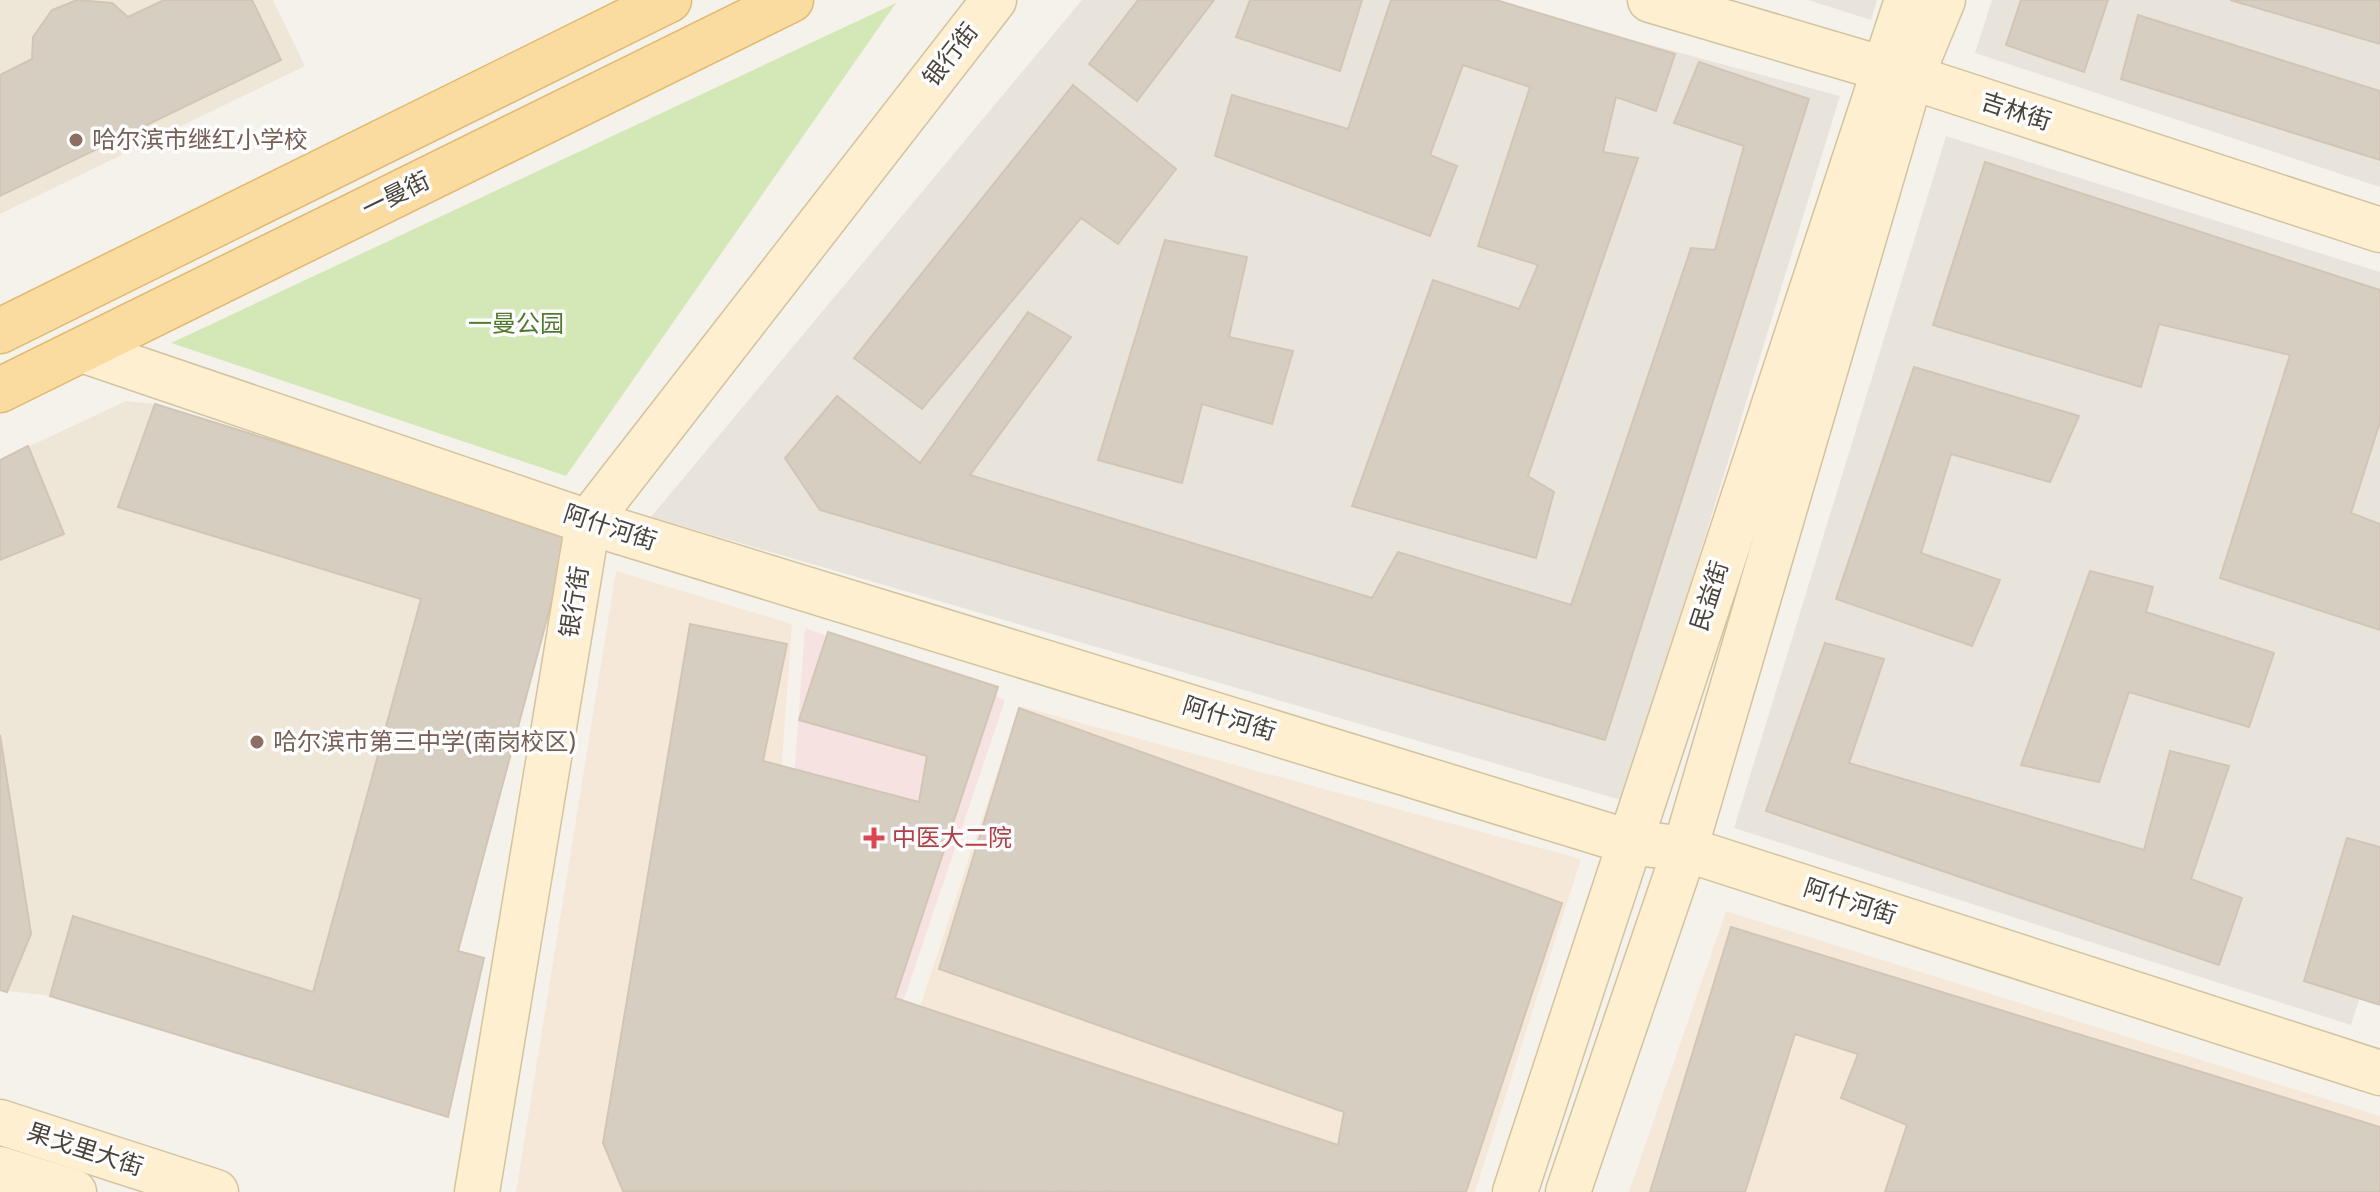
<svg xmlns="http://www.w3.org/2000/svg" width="2380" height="1192" viewBox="0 0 2380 1192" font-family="'Varela Round','Noto Sans SC',sans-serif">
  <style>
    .residential { fill: #e9e4db }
    .commercial { fill: #f6e8d9 }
    .education { fill: #eee6d7 }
    .medical { fill: #f5e2e1 }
    .green { fill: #d4e8b7 }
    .building { fill: #d7cec2; stroke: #d2c5b5; stroke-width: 2 }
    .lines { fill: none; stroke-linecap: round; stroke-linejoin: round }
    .secondary-casing { stroke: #d3c39e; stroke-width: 47 }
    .primary-casing { stroke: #e1b96f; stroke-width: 47 }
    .secondary { stroke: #fdefcf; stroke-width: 44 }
    .primary { stroke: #fbdca0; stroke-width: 44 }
    .education-dot { fill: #8d6e63; stroke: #fff; stroke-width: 3 }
    .health-dot { fill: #e0444e; stroke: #fff; stroke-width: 3 }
    .labels { text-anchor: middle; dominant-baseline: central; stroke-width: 7; stroke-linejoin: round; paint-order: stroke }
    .street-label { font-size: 24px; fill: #4a433a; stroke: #fff }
    .education-label { font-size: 24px; fill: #785e54; stroke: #fff; text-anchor: start }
    .park-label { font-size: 24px; fill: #4f7b2e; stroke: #fff }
    .health-label { font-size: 24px; fill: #be3a42; stroke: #fff; text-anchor: start }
  </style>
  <rect width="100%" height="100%" fill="#f5f2ec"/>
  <g class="residential">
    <path d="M1082,0H1484L1840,96L1624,801L651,517Z"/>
    <path d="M1808,0H1877L1871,20Z"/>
    <path d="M1992,0H2380V187L1975,53Z"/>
    <path d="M1946,136L2380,272V934L2351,1025L1734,828Z"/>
  </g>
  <g class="commercial">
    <path d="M616,571L792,624L766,983L911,1034L1019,706L1581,859L1475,1192H516Z"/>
    <path d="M1726,911L2380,1116V1192H1629Z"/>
  </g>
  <g class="education">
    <path d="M0,0H273L305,66L0,214Z"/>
    <path d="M126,401L155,404L570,533L459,951L484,958L448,1117L51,996L0,990V460Z"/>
  </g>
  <path class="medical" d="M805,628L1005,700L899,1014L780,975Z"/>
  <path class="green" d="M896,3L566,476L171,343Z"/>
  <g class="building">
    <path d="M77,0L112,3L128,17L164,0H252L281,60L0,196V75L32,59L33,37L52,10Z"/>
    <path d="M1138,0H1214L1137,101L1089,64Z"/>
    <path d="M1250,0H1362L1340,71L1236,37Z"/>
    <path d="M1391,0H1496L1675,54L1656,111L1616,97L1603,152L1638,158L1528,476L1554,492L1536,558L1352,506L1433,280L1519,309L1538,265L1478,246L1530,87L1463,65L1430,155L1457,166L1430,236L1215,156L1232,95L1348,129Z"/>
    <path d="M2021,0H2108L2084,72L2006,45Z"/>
    <path d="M2230,0H2380V44Z"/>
    <path d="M2138,15L2380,91V160L2121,79Z"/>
    <path d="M1699,62L1809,99L1605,740L820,510L785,458L837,396L920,463L1028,312L1071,337L970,475L1372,598L1398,552L1571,605L1691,248L1715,250L1744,146L1674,123Z"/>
    <path d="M1073,85L1176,169L1118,244L1081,218L922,409L854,358Z"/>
    <path d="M1985,162L2380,290V422L2351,513L2380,524V630L2220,578L2290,355L2159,324L2141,387L1933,325Z"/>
    <path d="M1165,240L1247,257L1229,337L1293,351L1272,424L1202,404L1182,483L1098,460Z"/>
    <path d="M1914,367L2079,416L2050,482L1951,454L1921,553L2000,580L1972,646L1836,599Z"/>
    <path d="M155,404L570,533L458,951L484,958L448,1117L50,996L73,916L313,992L421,599L118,507Z"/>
    <path d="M28,446L64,534L0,560V460Z"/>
    <path d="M2090,571L2153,587L2146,612L2274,653L2249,727L2129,692L2099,782L2021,765Z"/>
    <path d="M690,624L787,644L763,761L919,802L927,756L799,720L828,632L998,687L895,998L1338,1145L1344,1112L939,969L1019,708L1562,903L1466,1192L623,1191L603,1143Z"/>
    <path d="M1825,643L1884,659L1849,763L2144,850L2170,751L2229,766L2191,879L2242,898L2219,965L1766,811Z"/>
    <path d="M0,735L31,934L7,992L0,990Z"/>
    <path d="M2347,838L2380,847V1005L2304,981Z"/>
    <path d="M1731,927L2380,1127V1192H1885L1907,1125L1841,1098L1858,1054L1795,1034L1745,1192H1650Z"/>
  </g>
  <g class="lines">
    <defs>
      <g id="secondary">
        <path d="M1650,0L1911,77L2380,230"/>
        <path d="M82,350L588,522L1629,842L1685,849L2380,1073"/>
        <path d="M0,1122L216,1192"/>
        <path d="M0,1169L74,1192"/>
        <path d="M477,1192L588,522L994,0"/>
        <path d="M1515,1192L1907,0"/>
        <path d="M1568,1192L1685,849L1911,77L1943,0"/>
      </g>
      <g id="primary">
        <path d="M0,331L669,0"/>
        <path d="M0,390L791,0"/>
      </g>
    </defs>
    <use href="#secondary" class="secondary-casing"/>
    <use href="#primary" class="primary-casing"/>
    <use href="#secondary" class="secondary"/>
    <use href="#primary" class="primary"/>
  </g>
  <g class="education-dot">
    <circle cx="76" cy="140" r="8"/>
    <circle cx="257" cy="742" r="8"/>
  </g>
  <path class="health-dot" d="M870 826h8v8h8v8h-8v8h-8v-8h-8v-8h8z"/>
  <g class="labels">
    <g class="street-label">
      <text transform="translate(951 55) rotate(-52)">银行街</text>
      <text transform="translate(2016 112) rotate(18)">吉林街</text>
      <text transform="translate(396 195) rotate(-26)">一曼街</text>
      <text transform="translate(610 528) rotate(18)">阿什河街</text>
      <text transform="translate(1710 596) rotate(-72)">民益街</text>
      <text transform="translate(575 602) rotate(-81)">银行街</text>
      <text transform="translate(1229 719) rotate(17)">阿什河街</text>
      <text transform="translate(1850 902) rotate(18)">阿什河街</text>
      <text transform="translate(85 1150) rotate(18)">果戈里大街</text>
    </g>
    <g class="education-label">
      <text x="92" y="140">哈尔滨市继红小学校</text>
      <text x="273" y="742">哈尔滨市第三中学(南岗校区)</text>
    </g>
    <g class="park-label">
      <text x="516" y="324">一曼公园</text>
    </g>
    <g class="health-label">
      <text x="892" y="838">中医大二院</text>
    </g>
  </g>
</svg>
